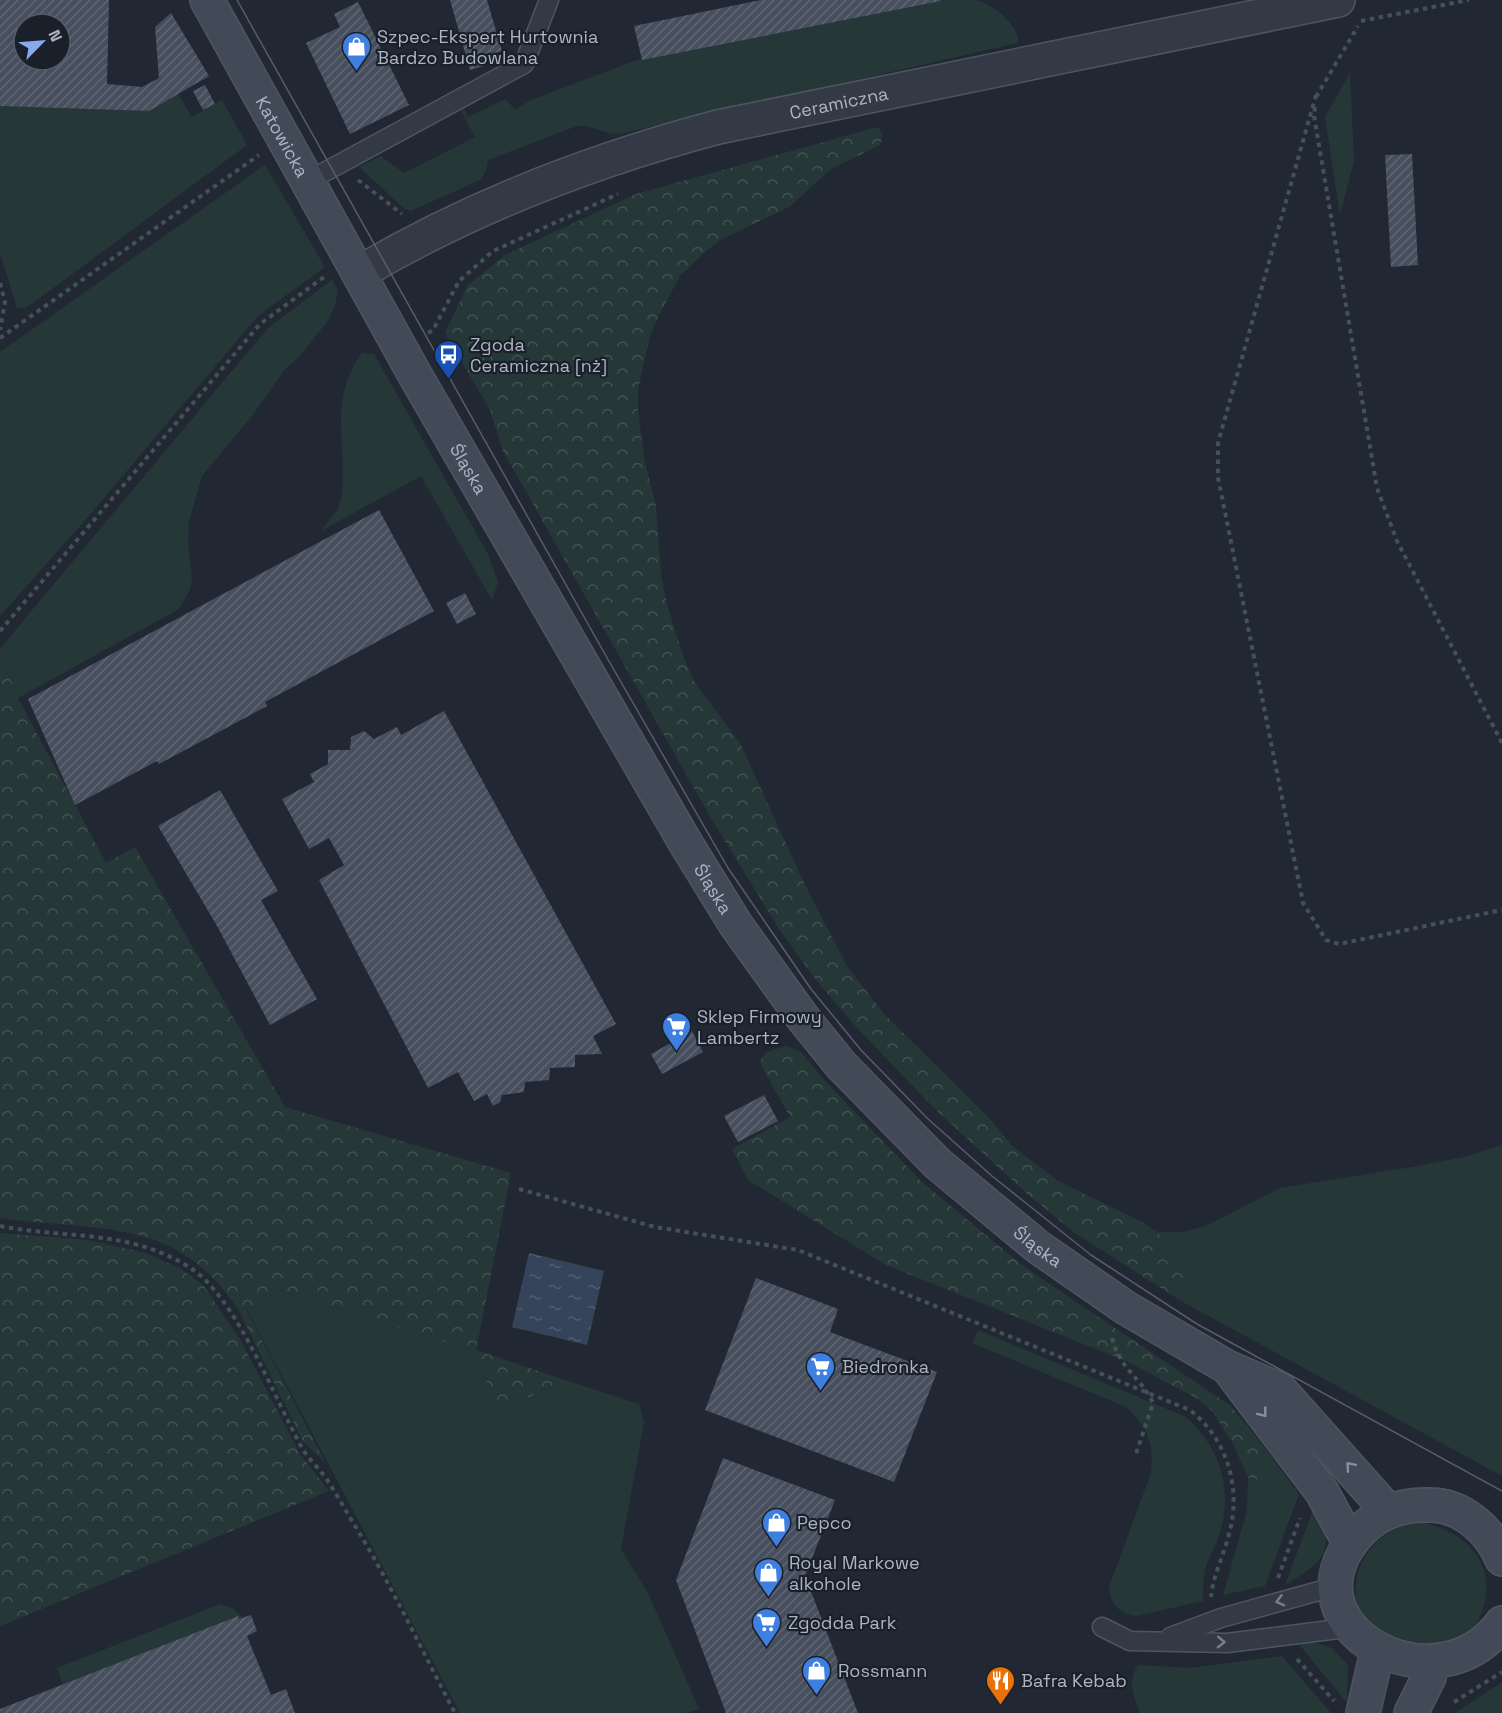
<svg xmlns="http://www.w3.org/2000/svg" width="1502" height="1713" viewBox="0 0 1502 1713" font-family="'Space Grotesk',sans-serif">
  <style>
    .green { fill: #263738 }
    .forest { fill: url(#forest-crowns) }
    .water { fill: url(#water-ripples) }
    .building { fill: url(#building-hatch); fill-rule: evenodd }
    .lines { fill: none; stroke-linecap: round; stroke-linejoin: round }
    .lane-casing { stroke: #4f5560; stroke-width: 21 }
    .street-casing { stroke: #4f5560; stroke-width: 36 }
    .secondary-casing { stroke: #4f5560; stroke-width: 36 }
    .path { stroke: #425255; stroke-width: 4; stroke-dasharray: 4.5 4.5; stroke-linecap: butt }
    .lane { stroke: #343a45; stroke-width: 18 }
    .street { stroke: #343a45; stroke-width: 33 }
    .secondary { stroke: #424a58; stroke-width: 33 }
    .tram { stroke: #565e6c; stroke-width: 1.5 }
    .oneway { stroke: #88909d }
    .oneway2 { stroke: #777e8a }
    .labels { text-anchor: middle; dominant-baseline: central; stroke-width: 4.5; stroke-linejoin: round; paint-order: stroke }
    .poi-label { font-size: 18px; fill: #aeb5c2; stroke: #1a202a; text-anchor: start }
    .street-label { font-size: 18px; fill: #aeb5c2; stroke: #1a202a }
  </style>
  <defs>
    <pattern id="forest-crowns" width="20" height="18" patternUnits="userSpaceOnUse" patternTransform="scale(1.5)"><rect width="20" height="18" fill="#263738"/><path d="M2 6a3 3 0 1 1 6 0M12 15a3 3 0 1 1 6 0" fill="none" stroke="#435253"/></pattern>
    <pattern id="water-ripples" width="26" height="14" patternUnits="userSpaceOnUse" patternTransform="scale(1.5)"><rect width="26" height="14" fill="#36445b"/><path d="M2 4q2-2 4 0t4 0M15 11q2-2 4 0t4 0" fill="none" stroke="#515d71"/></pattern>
    <pattern id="building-hatch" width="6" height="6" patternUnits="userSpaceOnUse" patternTransform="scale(1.5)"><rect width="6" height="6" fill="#474f5e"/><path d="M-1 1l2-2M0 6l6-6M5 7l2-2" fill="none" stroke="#5f6673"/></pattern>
  </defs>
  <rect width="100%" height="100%" fill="#212834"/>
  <g class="green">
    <path d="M946,0C955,0 965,0 974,0C991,2 1020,25 1018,43L619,134C603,134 591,124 577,126L488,160L486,171L480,180L411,211L405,209L359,167L381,156L404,173L475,137L461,111L464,109L468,117L506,99L515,110L531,100L634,61Z"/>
    <path d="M1350,73L1354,161L1340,215L1325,117Z"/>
    <path d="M178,94L192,117L222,100L247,145L33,303L25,308H17L0,253V106L149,111Z"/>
    <path d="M265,165L325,267L258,316L88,517L0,616V352Z"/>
    <path d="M332,280L338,291L335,305L327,322L299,357L285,369L252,416L202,476L189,521L188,541L192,578L190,590L179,609L18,698L1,655L8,639L268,328Z"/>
    <path d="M362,353L374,354L488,554L498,582L492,600L421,476L321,531L337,510L341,500C349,447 326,402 362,353Z"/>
    <path d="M1502,1145V1476L1181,1301L1186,1293L1174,1253L1158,1232H1183L1208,1225L1280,1188L1418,1166L1464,1157Z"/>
    <path d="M280,1291L471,1350L501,1412L557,1383L559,1378L639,1404L644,1423L621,1549L648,1593L699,1709L687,1713H460L246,1308Z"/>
    <path d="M978,1330L1186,1417C1222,1449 1234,1493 1218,1539C1215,1548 1209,1556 1207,1564C1203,1576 1203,1589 1203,1601L1136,1616C1121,1616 1109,1602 1109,1587L1151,1473C1154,1444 1148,1427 1126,1407L972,1343Z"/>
    <path d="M1262,1444L1299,1494L1265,1586L1223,1595L1247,1510L1248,1477L1254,1480L1263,1475Z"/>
    <path d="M1316,1502C1333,1551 1330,1557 1285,1585Z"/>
    <path d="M1424,1523C1466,1532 1497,1563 1483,1609C1480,1617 1475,1631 1467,1636C1451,1645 1427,1648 1409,1654C1399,1645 1365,1624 1360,1612C1346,1578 1367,1539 1401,1527C1408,1524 1417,1524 1424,1523Z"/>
    <path d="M220,1604L234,1609L243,1618L239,1619L237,1616L63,1685L57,1668Z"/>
    <path d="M1313,1642L1332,1648L1348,1665L1347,1703L1298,1643Z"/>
    <path d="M1282,1656L1331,1713H1140C1133,1695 1127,1682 1138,1665L1189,1668Z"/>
    <path d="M1502,1682V1713H1455Z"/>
  </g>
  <g class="forest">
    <path d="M878,127L883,135L880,145L831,169L789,207L722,239L707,250L680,276L659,315L650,336L644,362L638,390V410L644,458L656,506L661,574L667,605L684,658L694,681L741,745L805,885L847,966L884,1014L992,1121L1012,1146L1058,1181L1138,1220L1158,1232L1174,1253L1184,1275L1186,1293L1181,1301L1075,1233L1032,1198L937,1111L857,1028L816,980L779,929L708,813L503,451L490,410L445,333L467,286L505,255L636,194Z"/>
    <path d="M8,639L1,655L18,698L106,863L135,847L285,1107L511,1173L476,1350L559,1378L557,1383L501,1412L471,1350L280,1291L246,1309L325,1462L303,1442L239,1311C177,1215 98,1232 0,1218V649Z"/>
    <path d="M787,1046L801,1052L824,1080L921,1181L1023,1266L1231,1406L1262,1444L1263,1475L1259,1479L1254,1480L1248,1477L1233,1444L1212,1411L1198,1399L1126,1361L886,1265L748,1180L732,1149L790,1117L762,1067L761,1059L767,1052Z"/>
    <path d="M0,1233L88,1240L146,1253L181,1269L204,1286L241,1341L300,1454L329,1491L0,1626Z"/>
  </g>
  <path class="water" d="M529,1253L604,1271L587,1345L512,1327Z"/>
  <g class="building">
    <path d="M0,0H109L107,84L142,87L159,78L155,27L171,13L209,76L149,111L0,106ZM24,24H60V60H24Z"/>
    <path d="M450,0H487L502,51L481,57L484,66L470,70Z"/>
    <path d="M761,0H941V1L642,60L634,26Z"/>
    <path d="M358,2L409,105L350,134L306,43L340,27L334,14Z"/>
    <path d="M205,85L215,104L203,110L193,91Z"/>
    <path d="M1412,154L1418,265L1391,267L1385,155Z"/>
    <path d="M379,510L434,611L265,702L267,706L159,764L157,761L75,805L28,699Z"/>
    <path d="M465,593L476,614L457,624L446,603Z"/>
    <path d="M444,711L616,1024L593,1036L602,1054L575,1055V1067L550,1068L549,1080L525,1082L524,1092L502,1095L500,1102L493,1106L487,1094L474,1101L458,1072L428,1088L319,880L344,865L329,838L309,849L282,799L314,782L310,774L328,764V750H350L351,737L364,731L374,739L397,727L401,735Z"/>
    <path d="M220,790L278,891L261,900L317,999L270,1025L217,926L158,826Z"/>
    <path d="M692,1031L703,1052L662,1074L651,1054Z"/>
    <path d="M764,1095L778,1121L738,1142L724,1116Z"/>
    <path d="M756,1278L838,1309L830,1332L937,1372L894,1482L705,1410Z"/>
    <path d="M723,1458L835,1500L805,1576L858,1713H726L676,1580Z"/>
    <path d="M251,1615L257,1631L247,1636L271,1695L286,1689L295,1713H0V1709L238,1616L239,1619Z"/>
  </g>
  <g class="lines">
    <defs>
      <g id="lane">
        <path d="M308,181L524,64L549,0"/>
        <path d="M1102,1627L1130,1641L1227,1643L1346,1628"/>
        <path d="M1170,1637L1221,1618L1337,1586"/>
      </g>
      <g id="street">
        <path id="s1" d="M359,273C471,207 593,160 718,127L1338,0"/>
      </g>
      <g id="secondary">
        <path id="s2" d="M207,0L415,375L685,842L736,925L803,1018L841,1065L938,1164L1038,1247L1126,1308L1227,1367L1280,1390L1388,1511"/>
        <path d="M1228,1368L1322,1492L1350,1544"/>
        <path d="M1502,1559C1490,1530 1462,1505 1430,1505C1401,1504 1376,1513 1357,1535C1278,1627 1436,1713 1502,1623"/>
        <path d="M1363,1713L1375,1661"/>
        <path d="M1411,1713L1429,1677"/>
      </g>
    </defs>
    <use href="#lane" class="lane-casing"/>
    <use href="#street" class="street-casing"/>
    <use href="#secondary" class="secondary-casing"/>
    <g class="path">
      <path d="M1361,21L1469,0"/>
      <path d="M1316,95L1218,443V478L1223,502L1303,903L1326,940L1339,944L1502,910"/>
      <path d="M1316,97L1358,26"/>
      <path d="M1315,107L1314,116L1377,488L1397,541L1502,743"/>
      <path d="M358,180L402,214"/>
      <path d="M0,283L5,302L0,330"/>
      <path d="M428,333L433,330L459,281L493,251L618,194"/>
      <path d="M0,338L259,155"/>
      <path d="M0,631L260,324L324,277"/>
      <path d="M519,1189L655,1227L798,1250L1190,1410C1227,1439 1242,1488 1229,1534C1224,1555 1213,1575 1211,1597"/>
      <path d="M0,1226C66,1239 128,1229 189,1267C235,1295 274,1397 301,1446C307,1458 318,1467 326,1478C335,1492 344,1507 352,1521C390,1582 421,1649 455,1713"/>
      <path d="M1112,1338C1120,1370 1141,1377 1153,1403L1136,1454"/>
      <path d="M1278,1578L1300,1518"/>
      <path d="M1297,1659L1334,1701"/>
      <path d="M1454,1702L1502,1672"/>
    </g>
    <use href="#lane" class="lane"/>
    <use href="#street" class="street"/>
    <use href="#secondary" class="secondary"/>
    <path class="tram" d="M237,0L606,656L728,868L811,989L861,1050L927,1118L992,1176L1091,1255L1197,1324L1502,1491"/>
  </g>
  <defs><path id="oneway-chevron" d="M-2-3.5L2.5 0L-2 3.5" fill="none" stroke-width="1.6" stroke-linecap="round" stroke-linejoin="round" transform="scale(1.5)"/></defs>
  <g class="oneway">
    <use href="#oneway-chevron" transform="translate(1263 1413) rotate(52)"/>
    <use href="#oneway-chevron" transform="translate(1350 1466) rotate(-131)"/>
  </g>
  <g class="oneway2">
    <use href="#oneway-chevron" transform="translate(1280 1601) rotate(165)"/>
    <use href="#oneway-chevron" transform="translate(1221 1642) rotate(1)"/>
  </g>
  <defs>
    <symbol id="shop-pin" viewBox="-11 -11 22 30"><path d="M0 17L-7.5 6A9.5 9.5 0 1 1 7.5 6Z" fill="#3f7fe0" stroke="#1a202a"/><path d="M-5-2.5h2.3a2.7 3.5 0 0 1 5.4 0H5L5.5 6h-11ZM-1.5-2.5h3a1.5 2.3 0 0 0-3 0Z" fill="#fff"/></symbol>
    <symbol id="bus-pin" viewBox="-11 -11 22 30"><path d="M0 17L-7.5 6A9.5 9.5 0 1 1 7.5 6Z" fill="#1a4fb4" stroke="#1a202a"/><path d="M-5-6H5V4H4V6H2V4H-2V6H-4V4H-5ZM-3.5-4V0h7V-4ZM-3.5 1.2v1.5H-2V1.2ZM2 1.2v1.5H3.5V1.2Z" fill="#fff"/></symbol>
    <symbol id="supermarket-pin" viewBox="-11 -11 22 30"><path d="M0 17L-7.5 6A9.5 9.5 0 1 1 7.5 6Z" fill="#3f7fe0" stroke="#1a202a"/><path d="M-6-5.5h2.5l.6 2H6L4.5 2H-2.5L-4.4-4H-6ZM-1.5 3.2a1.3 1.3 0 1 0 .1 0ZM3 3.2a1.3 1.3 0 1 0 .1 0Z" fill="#fff"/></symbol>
    <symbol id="restaurant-pin" viewBox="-11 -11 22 30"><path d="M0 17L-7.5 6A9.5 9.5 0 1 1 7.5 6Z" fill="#e8710a" stroke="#1a202a"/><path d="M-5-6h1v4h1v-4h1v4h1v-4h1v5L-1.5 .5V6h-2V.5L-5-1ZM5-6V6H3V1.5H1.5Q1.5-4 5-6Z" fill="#fff"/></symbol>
  </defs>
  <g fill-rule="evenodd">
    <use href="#shop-pin" x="340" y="30" width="33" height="45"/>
    <use href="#bus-pin" x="432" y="338" width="33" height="45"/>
    <use href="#supermarket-pin" x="660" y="1010" width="33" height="45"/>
    <use href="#supermarket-pin" x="804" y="1350" width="33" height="45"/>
    <use href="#shop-pin" x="760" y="1506" width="33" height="45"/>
    <use href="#shop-pin" x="752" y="1556" width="33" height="45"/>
    <use href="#supermarket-pin" x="750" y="1606" width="33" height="45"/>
    <use href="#shop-pin" x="800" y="1654" width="33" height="45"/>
    <use href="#restaurant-pin" x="984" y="1664" width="33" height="45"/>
  </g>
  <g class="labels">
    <g class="poi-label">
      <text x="377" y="36">Szpec-Ekspert Hurtownia<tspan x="377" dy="21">Bardzo Budowlana</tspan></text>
      <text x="470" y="344">Zgoda<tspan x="470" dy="21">Ceramiczna [nż]</tspan></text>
      <text x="697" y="1016">Sklep Firmowy<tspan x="697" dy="21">Lambertz</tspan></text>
      <text x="842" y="1366">Biedronka</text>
      <text x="797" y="1522">Pepco</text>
      <text x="789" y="1562">Royal Markowe<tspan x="789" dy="21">alkohole</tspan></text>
      <text x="788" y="1622">Zgodda Park</text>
      <text x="838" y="1670">Rossmann</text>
      <text x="1021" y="1680">Bafra Kebab</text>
    </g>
    <g class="street-label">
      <text stroke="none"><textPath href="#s1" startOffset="512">Ceramiczna</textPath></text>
      <text stroke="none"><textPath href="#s2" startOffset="156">Katowicka</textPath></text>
      <text stroke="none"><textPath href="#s2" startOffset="537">Śląska</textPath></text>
      <text stroke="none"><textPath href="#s2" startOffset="1023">Śląska</textPath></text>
      <text stroke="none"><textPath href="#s2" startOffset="1509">Śląska</textPath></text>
    </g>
  </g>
  <g transform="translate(42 42) rotate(65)"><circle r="28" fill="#1a202a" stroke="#555c67" stroke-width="1.5"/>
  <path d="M0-4.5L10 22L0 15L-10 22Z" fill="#87aaef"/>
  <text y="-9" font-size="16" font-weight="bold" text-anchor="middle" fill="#aeb5c2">N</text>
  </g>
</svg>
